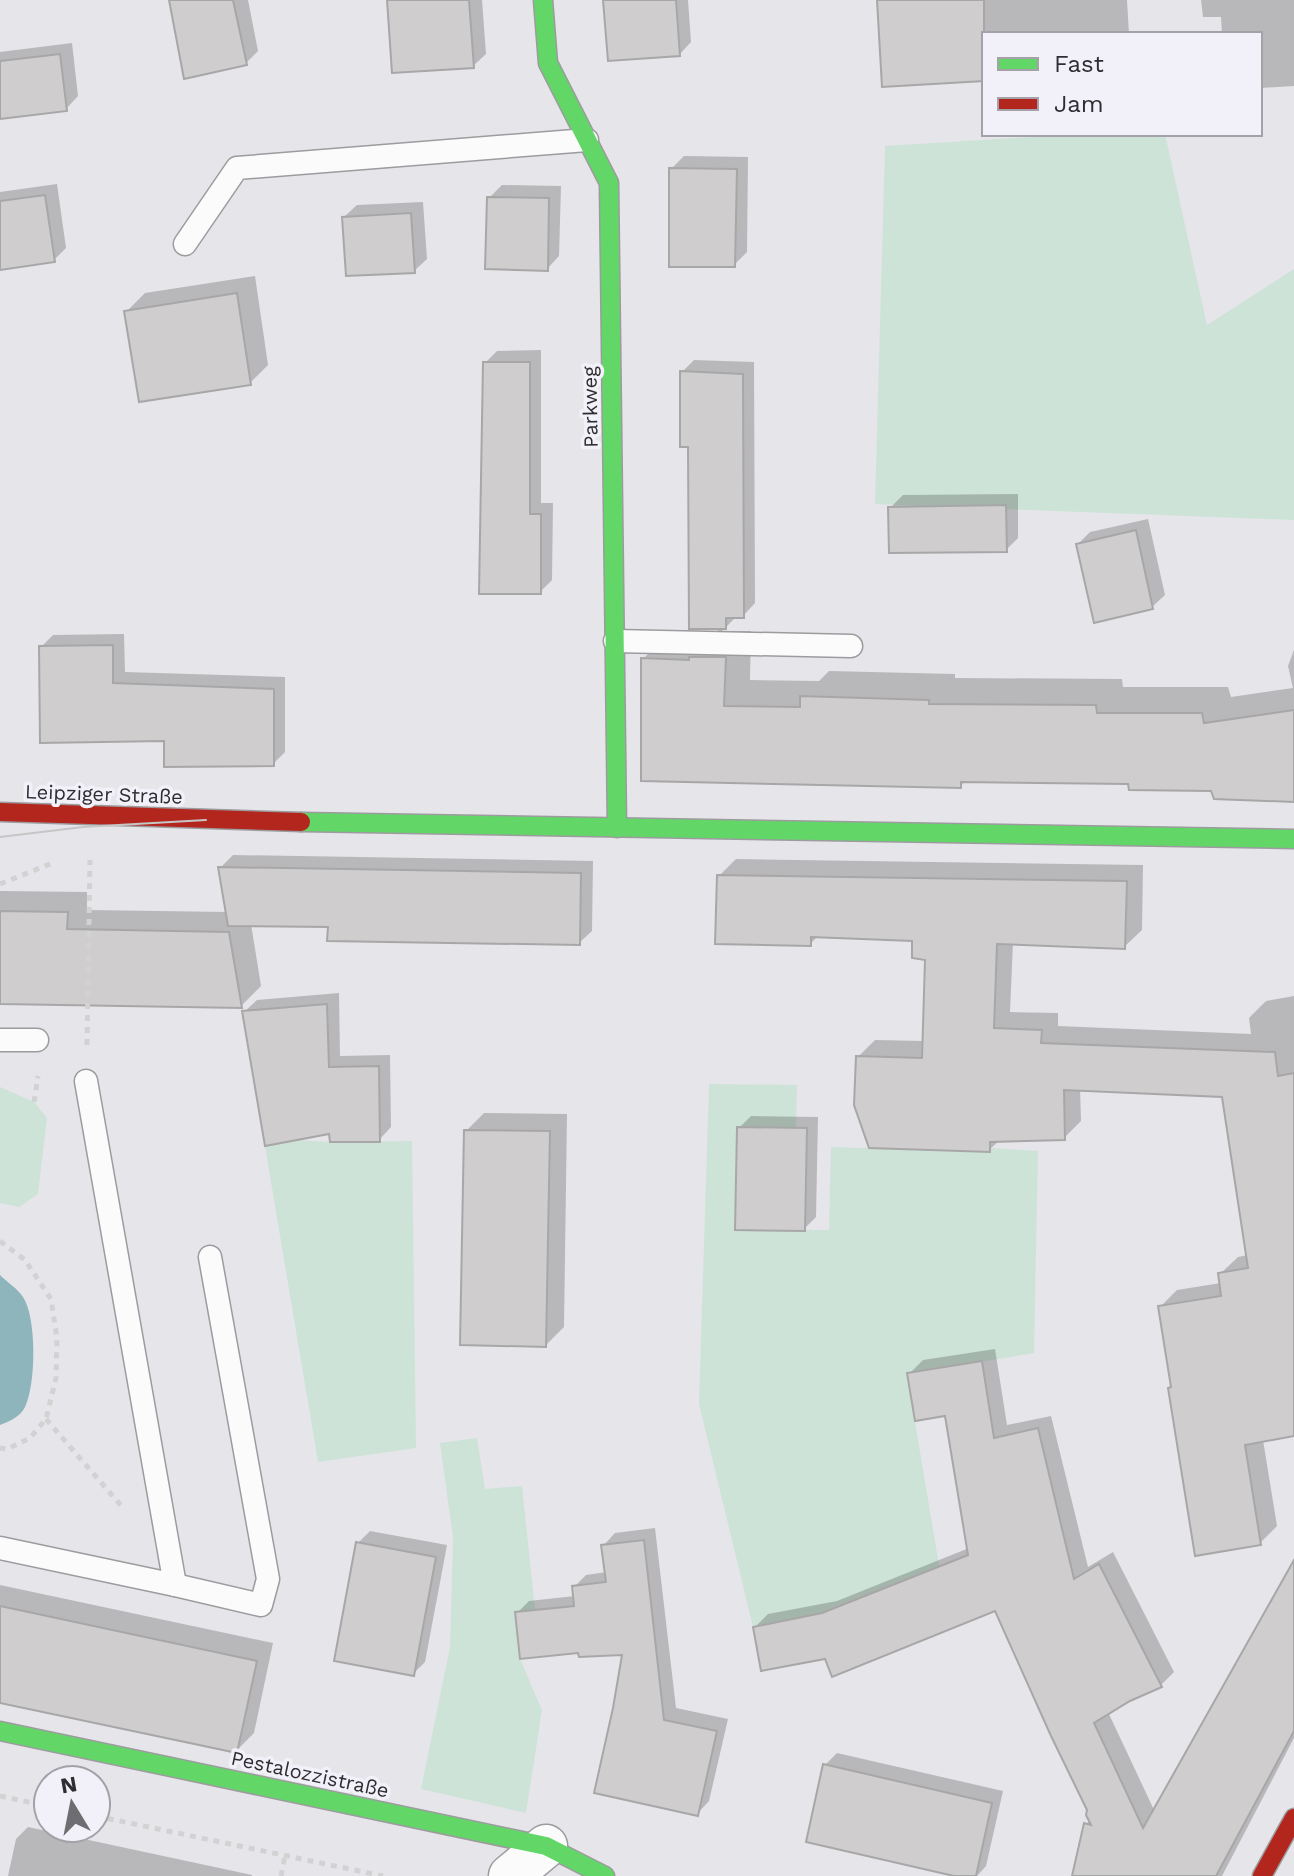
<svg xmlns="http://www.w3.org/2000/svg" width="1294" height="1876" viewBox="0 0 1294 1876" font-family="'Work Sans',sans-serif">
  <style>
    .green { fill: #cde3d8 }
    .water { fill: #8eb5bc }
    .shadow { fill: #0003 }
    .building { fill: #cfcdce; stroke: #a8a7a8; stroke-width: 2 }
    .lines { fill: none; stroke-linecap: round; stroke-linejoin: round }
    .lane-casing { stroke: #9c9c9f; stroke-width: 25 }
    .street-casing { stroke: #9c9c9f; stroke-width: 45 }
    .fast-casing { stroke: #9c9c9f; stroke-width: 21 }
    .jam-casing { stroke: #9c9c9f; stroke-width: 21 }
    .path { stroke: #d2d2d3; stroke-width: 5; stroke-dasharray: 6 6; stroke-linecap: butt }
    .lane { stroke: #fbfbfc; stroke-width: 22 }
    .street { stroke: #fbfbfc; stroke-width: 42 }
    .fast { stroke: #63d668; stroke-width: 18 }
    .jam { stroke: #b3261e; stroke-width: 18 }
    .tram { stroke: #c6c6c6; stroke-width: 2 }
    .labels { text-anchor: middle; dominant-baseline: central; stroke-width: 7; stroke-linejoin: round; paint-order: stroke }
    .street-label { font-size: 20px; fill: #2e2d30; stroke: #f2f0f8 }
  </style>
  <rect width="100%" height="100%" fill="#e6e5e9"/>
  <g class="green">
    <path d="M1081,134H1165L1207,325L1294,269V520L875,504L885,146Z"/>
    <path d="M709,1084L797,1085L796,1128L737,1127L735,1230H829L831,1147L990,1152V1148L1038,1151L1034,1353L907,1374L939,1565L929,1571L809,1618H796L753,1627L699,1404Z"/>
    <path d="M0,1087L34,1102L47,1118L38,1194L19,1207L0,1203Z"/>
    <path d="M298,1140L330,1142L412,1141L416,1448L318,1462L265,1146Z"/>
    <path d="M477,1438L485,1489L522,1486L535,1610L516,1612V1618L520,1659L542,1710L526,1813L421,1789L450,1647L453,1538L440,1443Z"/>
  </g>
  <path class="water" d="M0,1275C7,1282 18,1289 23,1297C37,1318 36,1385 25,1407C20,1417 10,1421 0,1425Z"/>
  <g class="shadow">
    <path d="M171,0H248L258,51L246,63Z"/>
    <path d="M389,0H482L486,54L473,66Z"/>
    <path d="M605,0H688L691,42L679,55Z"/>
    <path d="M879,0H1127L1129,34H984V79Z"/>
    <path d="M1201,0H1294V86L1260,88V34H1222L1221,17H1203Z"/>
    <path d="M72,43L78,96L66,109L0,117V52Z"/>
    <path d="M684,156L748,157L747,252L734,265L671,169Z"/>
    <path d="M57,184L66,248L54,260L0,268V192Z"/>
    <path d="M502,185L561,186L559,256L547,269L489,198Z"/>
    <path d="M423,202L427,259L414,271L344,217L357,205Z"/>
    <path d="M255,276L268,365L250,383L127,311L145,293Z"/>
    <path d="M541,350V503H553L552,580L540,592L485,363L497,351Z"/>
    <path d="M694,360L754,362L755,603L743,616H737L722,631H751L750,680L819,681L829,671L955,674V678L1122,679L1123,687H1228L1231,697L1293,688L1288,666L1294,650V800L1212,789L1130,782L966,780L960,786L643,779V659L670,632L715,634L721,627L690,445L682,372Z"/>
    <path d="M1018,494V538L1006,550L890,508L903,495Z"/>
    <path d="M1148,519L1165,595L1152,607L1078,544L1090,532Z"/>
    <path d="M124,634L125,672L285,677V752L273,764L41,647L53,635Z"/>
    <path d="M233,855L593,861L592,931L579,943L330,925L251,924L261,986L241,1006L0,1003V891L87,892V910L228,912L221,867Z"/>
    <path d="M736,859L1143,865L1142,930L1124,947L1013,942L1010,1012L1058,1013V1026L1251,1034L1249,1018L1266,1001L1294,996V1357L1263,1440L1277,1526L1260,1543L1172,1386L1160,1307L1177,1290L1221,1283L1220,1274L1238,1257L1248,1255L1224,1095L1080,1088L1081,1121L1064,1138L1000,1140L989,1150L858,1057L875,1040L924,1041L927,958L915,939L819,935L810,944L719,876Z"/>
    <path d="M339,993L340,1056L390,1055L391,1127L379,1140L244,1012L257,1000Z"/>
    <path d="M484,1113L567,1114L564,1327L546,1345L466,1131Z"/>
    <path d="M751,1116L818,1117L816,1217L804,1229L739,1128Z"/>
    <path d="M995,1349L1007,1425L1051,1416L1088,1567L1113,1552L1174,1672L1161,1685L1129,1699L1108,1712L1155,1812L1294,1564V1738L1222,1876H1074L1086,1824L1091,1820L1089,1810L996,1609L826,1656L755,1627L768,1614L837,1601L969,1548L947,1413L909,1374L923,1360Z"/>
    <path d="M655,1528L676,1708L728,1719L709,1801L697,1814L625,1653L580,1650L517,1613L529,1601L575,1596L574,1587L586,1575L607,1572L603,1546L615,1533Z"/>
    <path d="M370,1531L447,1545L425,1662L413,1674L358,1543Z"/>
    <path d="M0,1585L273,1643L254,1733L236,1751L0,1700Z"/>
    <path d="M837,1753L1003,1791L986,1866L977,1876H964L825,1765Z"/>
    <path d="M28,1827L252,1875V1876H8L16,1839Z"/>
  </g>
  <g class="building">
    <path d="M169,0H233L247,65L184,79Z"/>
    <path d="M387,0H469L474,68L392,73Z"/>
    <path d="M603,0H676L680,56L608,61Z"/>
    <path d="M877,0H984V81L882,87Z"/>
    <path d="M60,54L67,111L0,119V61Z"/>
    <path d="M669,168L737,169L735,267H669Z"/>
    <path d="M45,195L55,262L0,270V201Z"/>
    <path d="M487,197L549,198L548,271L485,269Z"/>
    <path d="M411,213L415,273L346,276L342,217Z"/>
    <path d="M237,293L251,385L139,402L124,311Z"/>
    <path d="M483,362H530V514H541V594H479Z"/>
    <path d="M680,371L743,374L744,618H726V629H689L688,447H680Z"/>
    <path d="M1006,505L1007,552L889,553L888,507Z"/>
    <path d="M1136,530L1153,609L1094,623L1076,544Z"/>
    <path d="M113,645V683L274,689V766L164,767V741L40,743L39,646Z"/>
    <path d="M689,657H726L724,706L800,707V696L929,700V704L1096,705L1097,713H1202L1204,723L1294,710V802L1214,799L1211,791L1129,790L1128,784L961,782V788L641,781V658L689,660Z"/>
    <path d="M218,867L581,873L580,945L327,941L328,927L228,926Z"/>
    <path d="M717,875L1127,881L1125,949L997,944L994,1028L1042,1030L1041,1043L1275,1052L1278,1076L1294,1073V1436L1245,1445L1261,1545L1195,1556L1168,1388L1171,1387L1158,1306L1221,1296L1218,1273L1248,1268L1222,1097L1064,1090L1065,1140L990,1142V1152L869,1148L854,1105L856,1056L922,1058L925,960L912,958V941L811,937V946L715,944Z"/>
    <path d="M0,911L68,912L67,929L229,932L242,1008L0,1004Z"/>
    <path d="M327,1004L329,1067L379,1066L380,1142H330L329,1134L265,1146L242,1011Z"/>
    <path d="M737,1127L807,1128L805,1231L735,1230Z"/>
    <path d="M464,1130L550,1131L546,1347L460,1345Z"/>
    <path d="M982,1361L994,1438L1038,1428L1074,1579L1099,1564L1162,1687L1130,1701L1094,1723L1143,1828L1294,1560V1731L1216,1876H1072L1084,1823L1091,1825L1086,1815L1087,1810L1051,1736L995,1611L832,1677L825,1659L761,1671L753,1627L822,1613L968,1555L945,1416L915,1421L907,1373Z"/>
    <path d="M644,1540L664,1720L717,1731L698,1816L594,1793L613,1708L622,1655L579,1657L578,1653L520,1659L515,1612L574,1606L572,1586L606,1582L601,1545Z"/>
    <path d="M356,1542L436,1557L414,1676L334,1661Z"/>
    <path d="M0,1606L257,1661L237,1753L0,1703Z"/>
    <path d="M823,1764L992,1803L976,1876H954L806,1842Z"/>
  </g>
  <g class="lines">
    <defs>
      <g id="lane">
        <path d="M185,244L237,168L587,140"/>
        <path d="M615,641L851,646"/>
        <path d="M0,1040H37"/>
        <path d="M86,1081L175,1585"/>
        <path d="M0,1548L175,1585L261,1605L268,1579L210,1257"/>
      </g>
      <path id="street" d="M510,1876L546,1846"/>
      <g id="fast">
        <path d="M543,0L548,63L609,183L617,828"/>
        <path d="M301,822L1294,839"/>
        <path d="M0,1731L546,1846L605,1876"/>
      </g>
      <g id="jam">
        <path d="M0,812L301,822"/>
        <path d="M1262,1876L1294,1818"/>
      </g>
    </defs>
    <use href="#lane" class="lane-casing"/>
    <use href="#street" class="street-casing"/>
    <use href="#fast" class="fast-casing"/>
    <use href="#jam" class="jam-casing"/>
    <g class="path">
      <path d="M0,884L55,862"/>
      <path d="M87,1045L90,860"/>
      <path d="M34,1102L38,1076"/>
      <path d="M0,1241L25,1260L51,1299L57,1338L56,1378L46,1419L30,1438L7,1449L0,1448"/>
      <path d="M46,1419L124,1509"/>
      <path d="M0,1796L48,1806"/>
      <path d="M96,1816L383,1876"/>
      <path d="M281,1876L285,1856"/>
    </g>
    <use href="#lane" class="lane"/>
    <use href="#street" class="street"/>
    <use href="#fast" class="fast"/>
    <use href="#jam" class="jam"/>
    <path class="tram" d="M0,837L83,827L206,820"/>
  </g>
  <g class="labels">
    <g class="street-label">
      <text transform="translate(590 407) rotate(-91)">Parkweg</text>
      <text transform="translate(104 794) rotate(2)">Leipziger Straße</text>
      <text transform="translate(310 1774) rotate(12)">Pestalozzistraße</text>
    </g>
  </g>
  <rect x="982" y="32" width="280" height="104" fill="#f2f0f8" stroke="#a4a2a8" stroke-width="2"/>
  <rect x="998" y="58" width="40" height="12" fill="#63d668" stroke="#a4a2a8" stroke-width="2"/>
  <text x="1054" y="72" font-size="24" fill="#2e2d30">Fast</text>
  <rect x="998" y="98" width="40" height="12" fill="#b3261e" stroke="#a4a2a8" stroke-width="2"/>
  <text x="1054" y="112" font-size="24" fill="#2e2d30">Jam</text>
  <g transform="translate(72 1804) rotate(350)"><circle r="38" fill="#f2f0f8" stroke="#a4a2a8" stroke-width="2"/>
  <path d="M0-6L14 30L0 20L-14 30Z" fill="#6e6d71"/>
  <text y="-12" font-size="22" font-weight="bold" text-anchor="middle" fill="#2e2d30">N</text>
  </g>
</svg>
